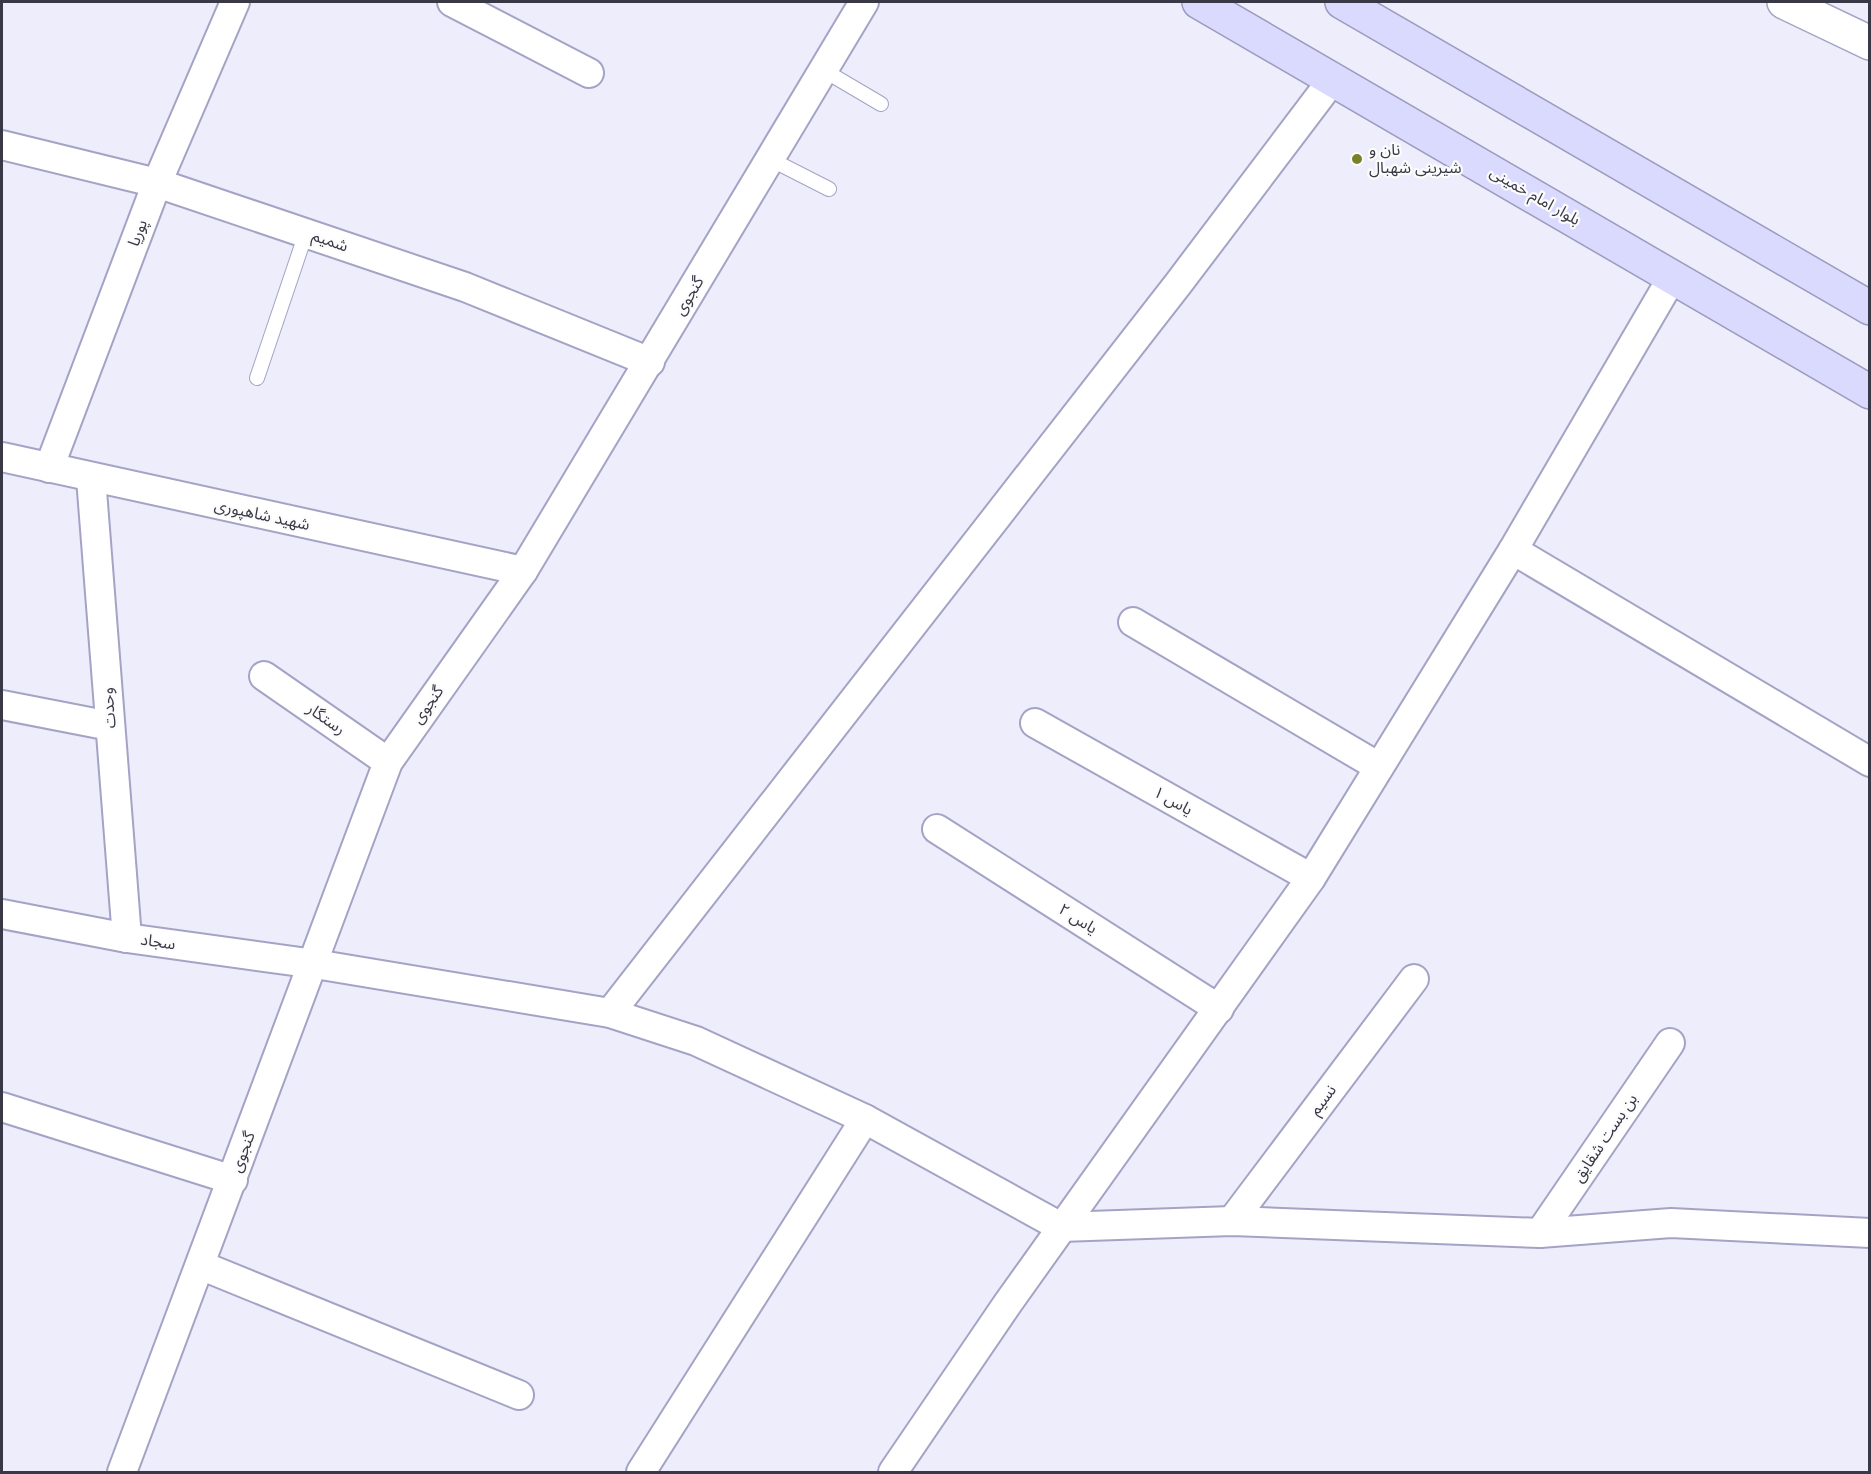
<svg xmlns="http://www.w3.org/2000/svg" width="1871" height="1474" viewBox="0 0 1871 1474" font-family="'Nunito Sans','Noto Sans Arabic',sans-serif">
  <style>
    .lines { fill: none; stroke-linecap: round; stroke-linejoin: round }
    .service-casing { stroke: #a4a3c5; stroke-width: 16 }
    .minor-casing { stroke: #a4a3c5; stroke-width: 32 }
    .secondary-casing { stroke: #a4a3c5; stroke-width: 36 }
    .trunk-casing { stroke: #9b9bbe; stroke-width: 36 }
    .service { stroke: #fff; stroke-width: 14 }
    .minor { stroke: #fff; stroke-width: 28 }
    .secondary { stroke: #fff; stroke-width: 33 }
    .trunk { stroke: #dadafe; stroke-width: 33 }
    .poi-dot { fill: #7a7f29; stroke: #fcfcfc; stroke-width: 2 }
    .labels { text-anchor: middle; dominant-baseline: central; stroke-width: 4.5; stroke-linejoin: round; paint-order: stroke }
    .poi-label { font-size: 16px; fill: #383846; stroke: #fcfcfc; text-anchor: start }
    .street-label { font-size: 16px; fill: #383846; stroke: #fcfcfc }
  </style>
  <rect width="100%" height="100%" fill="#ededfc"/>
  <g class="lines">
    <defs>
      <g id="service">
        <path d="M825,71L881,104"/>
        <path d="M770,159L829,189"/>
        <path d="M257,378L306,233"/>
      </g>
      <g id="minor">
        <path d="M452,2L589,73"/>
        <path d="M2,145L157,183L465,287L650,362"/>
        <path d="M2,457L523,571"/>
        <path d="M49,468L157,183L235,2"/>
        <path d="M91,478L127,938"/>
        <path d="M1513,550L1870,762"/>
        <path d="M1133,622L1379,767"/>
        <path d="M264,676L388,762"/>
        <path d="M2,705L110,726"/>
        <path d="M1035,723L1311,878"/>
        <path d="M937,829L1219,1009"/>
        <path d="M2,914L127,938L315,964L610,1013L696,1041L865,1119L1061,1227L1232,1221L1540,1233L1671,1223L1870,1233"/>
        <path d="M610,1013L1178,284L1333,79"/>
        <path d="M2,1107L233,1180"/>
        <path d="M1232,1221L1414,979"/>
        <path d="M1540,1233L1670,1043"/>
        <path d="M200,1265L519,1395"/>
        <path d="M122,1472L388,762L523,571L864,2"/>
        <path d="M641,1472L865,1119"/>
        <path d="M893,1472L1008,1303L1311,878L1513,550L1673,276"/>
      </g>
      <path id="secondary" d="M1784,2L1870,43"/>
      <g id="trunk">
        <path d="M1199,2L1870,392"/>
        <path d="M1342,2L1870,308"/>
      </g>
    </defs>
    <use href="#service" class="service-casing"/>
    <use href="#minor" class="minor-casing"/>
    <use href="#secondary" class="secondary-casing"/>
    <use href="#trunk" class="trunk-casing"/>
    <use href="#service" class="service"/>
    <use href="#minor" class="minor"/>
    <use href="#secondary" class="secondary"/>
    <use href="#trunk" class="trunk"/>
  </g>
  <circle class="poi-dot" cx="1357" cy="159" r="6"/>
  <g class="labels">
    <g class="poi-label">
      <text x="1369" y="150">نان و<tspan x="1369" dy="18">شیرینی شهبال</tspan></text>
    </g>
    <g class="street-label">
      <text transform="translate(1535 196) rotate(30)">بلوار امام خمینی</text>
      <text transform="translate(138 233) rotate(-69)">پوریا</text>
      <text transform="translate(330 241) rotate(19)">شمیم</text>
      <text transform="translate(689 296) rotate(-59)">گنجوی</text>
      <text transform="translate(262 515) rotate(12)">شهید شاهپوری</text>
      <text transform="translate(428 705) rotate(-55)">گنجوی</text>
      <text transform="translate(109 708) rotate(-94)">وحدت</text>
      <text transform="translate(326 719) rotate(35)">رستگار</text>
      <text transform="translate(1173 801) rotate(29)">یاس ۱</text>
      <text transform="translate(1078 919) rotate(32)">یاس ۲</text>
      <text transform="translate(158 942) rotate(8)">سجاد</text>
      <text transform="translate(1323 1100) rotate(-53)">نسیم</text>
      <text transform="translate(1605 1138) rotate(-56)">بن بست شقایق</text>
      <text transform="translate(243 1152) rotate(-69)">گنجوی</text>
    </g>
  </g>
  <rect width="1871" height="1474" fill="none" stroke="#383846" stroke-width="6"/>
</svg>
